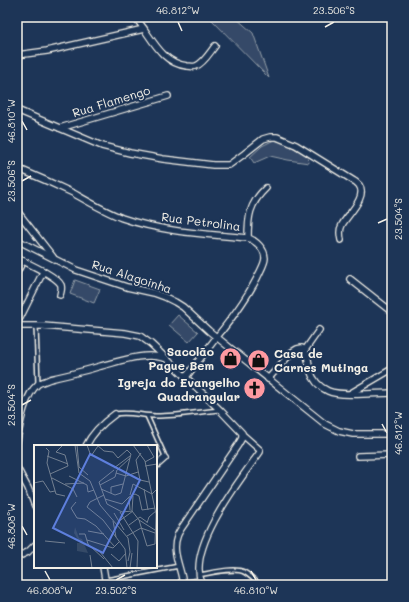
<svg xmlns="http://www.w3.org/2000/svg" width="409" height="602" viewBox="0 0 409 602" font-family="Mali,sans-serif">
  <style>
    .green { fill: #354a67; stroke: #949ea8 }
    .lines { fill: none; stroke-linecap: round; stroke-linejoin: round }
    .service-casing { stroke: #f4f1e8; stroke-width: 6 }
    .minor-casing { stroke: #f4f1e8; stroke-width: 8 }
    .service { stroke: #1d3557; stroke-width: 3 }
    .minor { stroke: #1d3557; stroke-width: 5.5 }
    .ticks { fill: none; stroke: #f4f1e8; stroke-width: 1.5 }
    .labels { text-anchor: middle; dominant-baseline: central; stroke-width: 4; stroke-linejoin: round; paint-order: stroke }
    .street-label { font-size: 12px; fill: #f4f1e8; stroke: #1d3557 }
    .poi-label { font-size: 12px; font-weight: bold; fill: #f4f1e8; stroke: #1d3557; text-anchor: end }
    .inset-road { fill: none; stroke: #738091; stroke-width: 1 }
    .view { fill: #5e7fdd; fill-opacity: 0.15; stroke: #5e7fdd; stroke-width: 2 }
    .inset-edge { fill: none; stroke: #f4f1e8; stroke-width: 2 }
    .neatline { fill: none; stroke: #f4f1e8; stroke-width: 1.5 }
    .ticks-label { font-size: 10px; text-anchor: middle; fill: #f4f1e8 }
  </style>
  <rect width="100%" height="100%" fill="#1d3557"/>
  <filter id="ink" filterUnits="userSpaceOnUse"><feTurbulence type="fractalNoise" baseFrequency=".025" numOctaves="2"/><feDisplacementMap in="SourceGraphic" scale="8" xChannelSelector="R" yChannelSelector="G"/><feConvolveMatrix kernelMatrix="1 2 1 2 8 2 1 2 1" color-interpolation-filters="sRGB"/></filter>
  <g filter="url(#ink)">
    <g class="green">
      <path d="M209,17H235L253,33L269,78Z"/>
      <path d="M274,140L285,143L308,156L309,163L288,160L270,156L254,163L250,157L262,146Z"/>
      <path d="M75,280L100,289L94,303L70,294Z"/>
      <path d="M178,315L198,332L189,342L169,325Z"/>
    </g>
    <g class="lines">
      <defs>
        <g id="service">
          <path d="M36,326L38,384"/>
          <path d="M115,414C129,411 142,416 156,416C177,416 198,412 219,410"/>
          <path d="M147,416L164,454L165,458"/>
          <path d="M199,575C211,573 234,567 244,572C250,575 255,581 260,585"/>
          <path d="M106,580L179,566"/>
        </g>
        <g id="minor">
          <path d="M135,17C151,35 160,63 187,66C190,66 194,67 196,66C204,63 210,52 215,46"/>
          <path d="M17,55L47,51L144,29"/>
          <path d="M17,110L102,146L130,153L163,159L213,165H229L244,154L263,139L270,137H277L296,145L354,181C355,181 359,185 359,185C368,197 347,215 342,225C339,230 340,235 341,240"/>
          <path d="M60,128L168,96"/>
          <path d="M17,168C36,176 54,184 73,193C89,202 104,211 122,218C162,232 206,234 248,238C255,240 265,249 265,258C265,262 262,268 260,272C249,296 233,317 216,338C206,351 196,364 186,377"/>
          <path d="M17,211L53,257"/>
          <path d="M248,238C248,217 249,204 266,188"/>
          <path d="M17,240L76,270L127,287L154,293L165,297L175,302L183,307L209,331L325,424L339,431L353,434H392"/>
          <path d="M17,258C27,263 57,276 61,285C62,289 61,292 60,295"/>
          <path d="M17,272L23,261"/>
          <path d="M350,279L392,312"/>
          <path d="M20,318L43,272"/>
          <path d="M17,326H43L125,333L140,336L151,344L220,410L242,433V438L238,445L183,526C181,529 178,533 177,537C171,552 182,570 183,585"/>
          <path d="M305,350L319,330"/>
          <path d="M268,379L292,352L297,349L302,348C309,353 308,363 310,370C313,380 319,387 328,391C341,397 376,393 392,393"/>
          <path d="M351,393L392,369"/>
          <path d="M391,434V455"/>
          <path d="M17,441C20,424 24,396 38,384C41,382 46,381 50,379C67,375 84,371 101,366C121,361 144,352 164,358"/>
          <path d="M86,446C92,433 104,422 115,414"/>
          <path d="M358,456L392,455"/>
          <path d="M156,466L165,458"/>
          <path d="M17,468L28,488L35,506"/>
          <path d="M17,557L28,552L35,545"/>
          <path d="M103,567L106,585"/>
          <path d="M201,581C188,546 240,480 260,452V450L243,435"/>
          <path d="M183,583L201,581L203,585"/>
        </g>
      </defs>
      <use href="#service" class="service-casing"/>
      <use href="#minor" class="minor-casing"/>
      <use href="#service" class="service"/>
      <use href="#minor" class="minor"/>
    </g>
  </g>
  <path class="ticks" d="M178,22L182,31M325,27L334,22M22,121L27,130M22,181L31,176M378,223L387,219M22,405L31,400M382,424L387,433M22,526L27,535M45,571L50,580M251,571L256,580M116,580L125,575"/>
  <defs>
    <symbol id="shop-disc" viewBox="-11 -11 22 22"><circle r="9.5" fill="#ff9aa2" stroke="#1d3557"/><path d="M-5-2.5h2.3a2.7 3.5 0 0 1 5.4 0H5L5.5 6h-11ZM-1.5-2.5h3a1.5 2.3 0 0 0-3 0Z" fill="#111"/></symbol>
    <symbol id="church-disc" viewBox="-11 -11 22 22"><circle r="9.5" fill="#ff9aa2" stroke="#1d3557"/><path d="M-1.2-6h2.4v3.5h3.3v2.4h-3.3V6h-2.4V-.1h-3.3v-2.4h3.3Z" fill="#111"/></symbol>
  </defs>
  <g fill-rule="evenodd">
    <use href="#shop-disc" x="218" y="346" width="25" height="25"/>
    <use href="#shop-disc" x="246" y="348" width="25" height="25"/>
    <use href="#church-disc" x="242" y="376" width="25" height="25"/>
  </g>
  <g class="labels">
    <g class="street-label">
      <text transform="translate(111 101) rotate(-17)">Rua Flamengo</text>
      <text transform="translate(201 221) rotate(7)">Rua Petrolina</text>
      <text transform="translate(132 276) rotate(18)">Rua Alagoinha</text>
    </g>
    <g class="poi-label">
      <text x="214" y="351">Sacolão<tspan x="214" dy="14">Pague Bem</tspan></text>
      <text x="274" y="353" text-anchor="start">Casa de<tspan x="274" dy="14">Carnes Mutinga</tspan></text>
      <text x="240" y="382">Igreja do Evangelho<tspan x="240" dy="14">Quadrangular</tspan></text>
    </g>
  </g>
  <g transform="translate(34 445)">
    <rect width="123" height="123" fill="#1d3557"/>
    <path d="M41,82L45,93L48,94L54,108L43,106V98H46L40,88Z" fill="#354a67"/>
    <path class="inset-road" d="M41,0L45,28L56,36L66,60L94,93L96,107L94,116M43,0L45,22L54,30M53,0L57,11L64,1M63,0L70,6L79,7L84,13L93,5L97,9L87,48L81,50L67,44M99,0L111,16L122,69L121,99L113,101L105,75M12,3L15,6L13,18L22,49L31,51M107,8L102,15L106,35L115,37M13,11L34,19M96,13L83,25L81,32L66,40L73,59L88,67L98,66M111,17L120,12L113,0M111,21L123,19M80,23L96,11M82,28L92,31L104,27M16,29L34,21L31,10L22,7L29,0M35,31L53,40L54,47L60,45M18,33L39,44L43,52M0,38L9,36L16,47L21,46M31,39L50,38M66,40L65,37L80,25M110,44L114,65M77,48V42L89,39M70,50L56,57L53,62L69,75L91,104L93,123M96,50L99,39L118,49L123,44M71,54L88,59L95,52M42,57L37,63L43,73L51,74L62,81L81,102M96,65L95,52L101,49L105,51L108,65L121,63M98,66L105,75L121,85M98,66L99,51M86,67L104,96L103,123M80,68L90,85M79,76L82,92M84,77L99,66M113,78L115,72L123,65M95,80L106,72L113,77M54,86L70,89M45,89H51L54,99L70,114M93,91L107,83L121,88M53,95L79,103L85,97M11,96L31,98M66,107L79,123M77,109L85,116L92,108M56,110L58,123M2,123H17M96,123L98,108"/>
    <path class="view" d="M56,9L106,35L69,108L19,83Z"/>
    <rect width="123" height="123" class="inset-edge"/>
  </g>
  <rect width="409" height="602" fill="none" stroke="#1d3557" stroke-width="44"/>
  <rect x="22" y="22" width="365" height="558" class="neatline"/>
  <g class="ticks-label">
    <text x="178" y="14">46.812°W</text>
    <text x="334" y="14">23.506°S</text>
    <text transform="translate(11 121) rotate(-90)" y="4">46.810°W</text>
    <text transform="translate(11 181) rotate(-90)" y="4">23.506°S</text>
    <text transform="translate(398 219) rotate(-90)" y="4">23.504°S</text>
    <text transform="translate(11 405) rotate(-90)" y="4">23.504°S</text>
    <text transform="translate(398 433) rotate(-90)" y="4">46.812°W</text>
    <text transform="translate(11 526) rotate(-90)" y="4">46.808°W</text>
    <text x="50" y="594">46.808°W</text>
    <text x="116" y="594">23.502°S</text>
    <text x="256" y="594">46.810°W</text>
  </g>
</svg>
